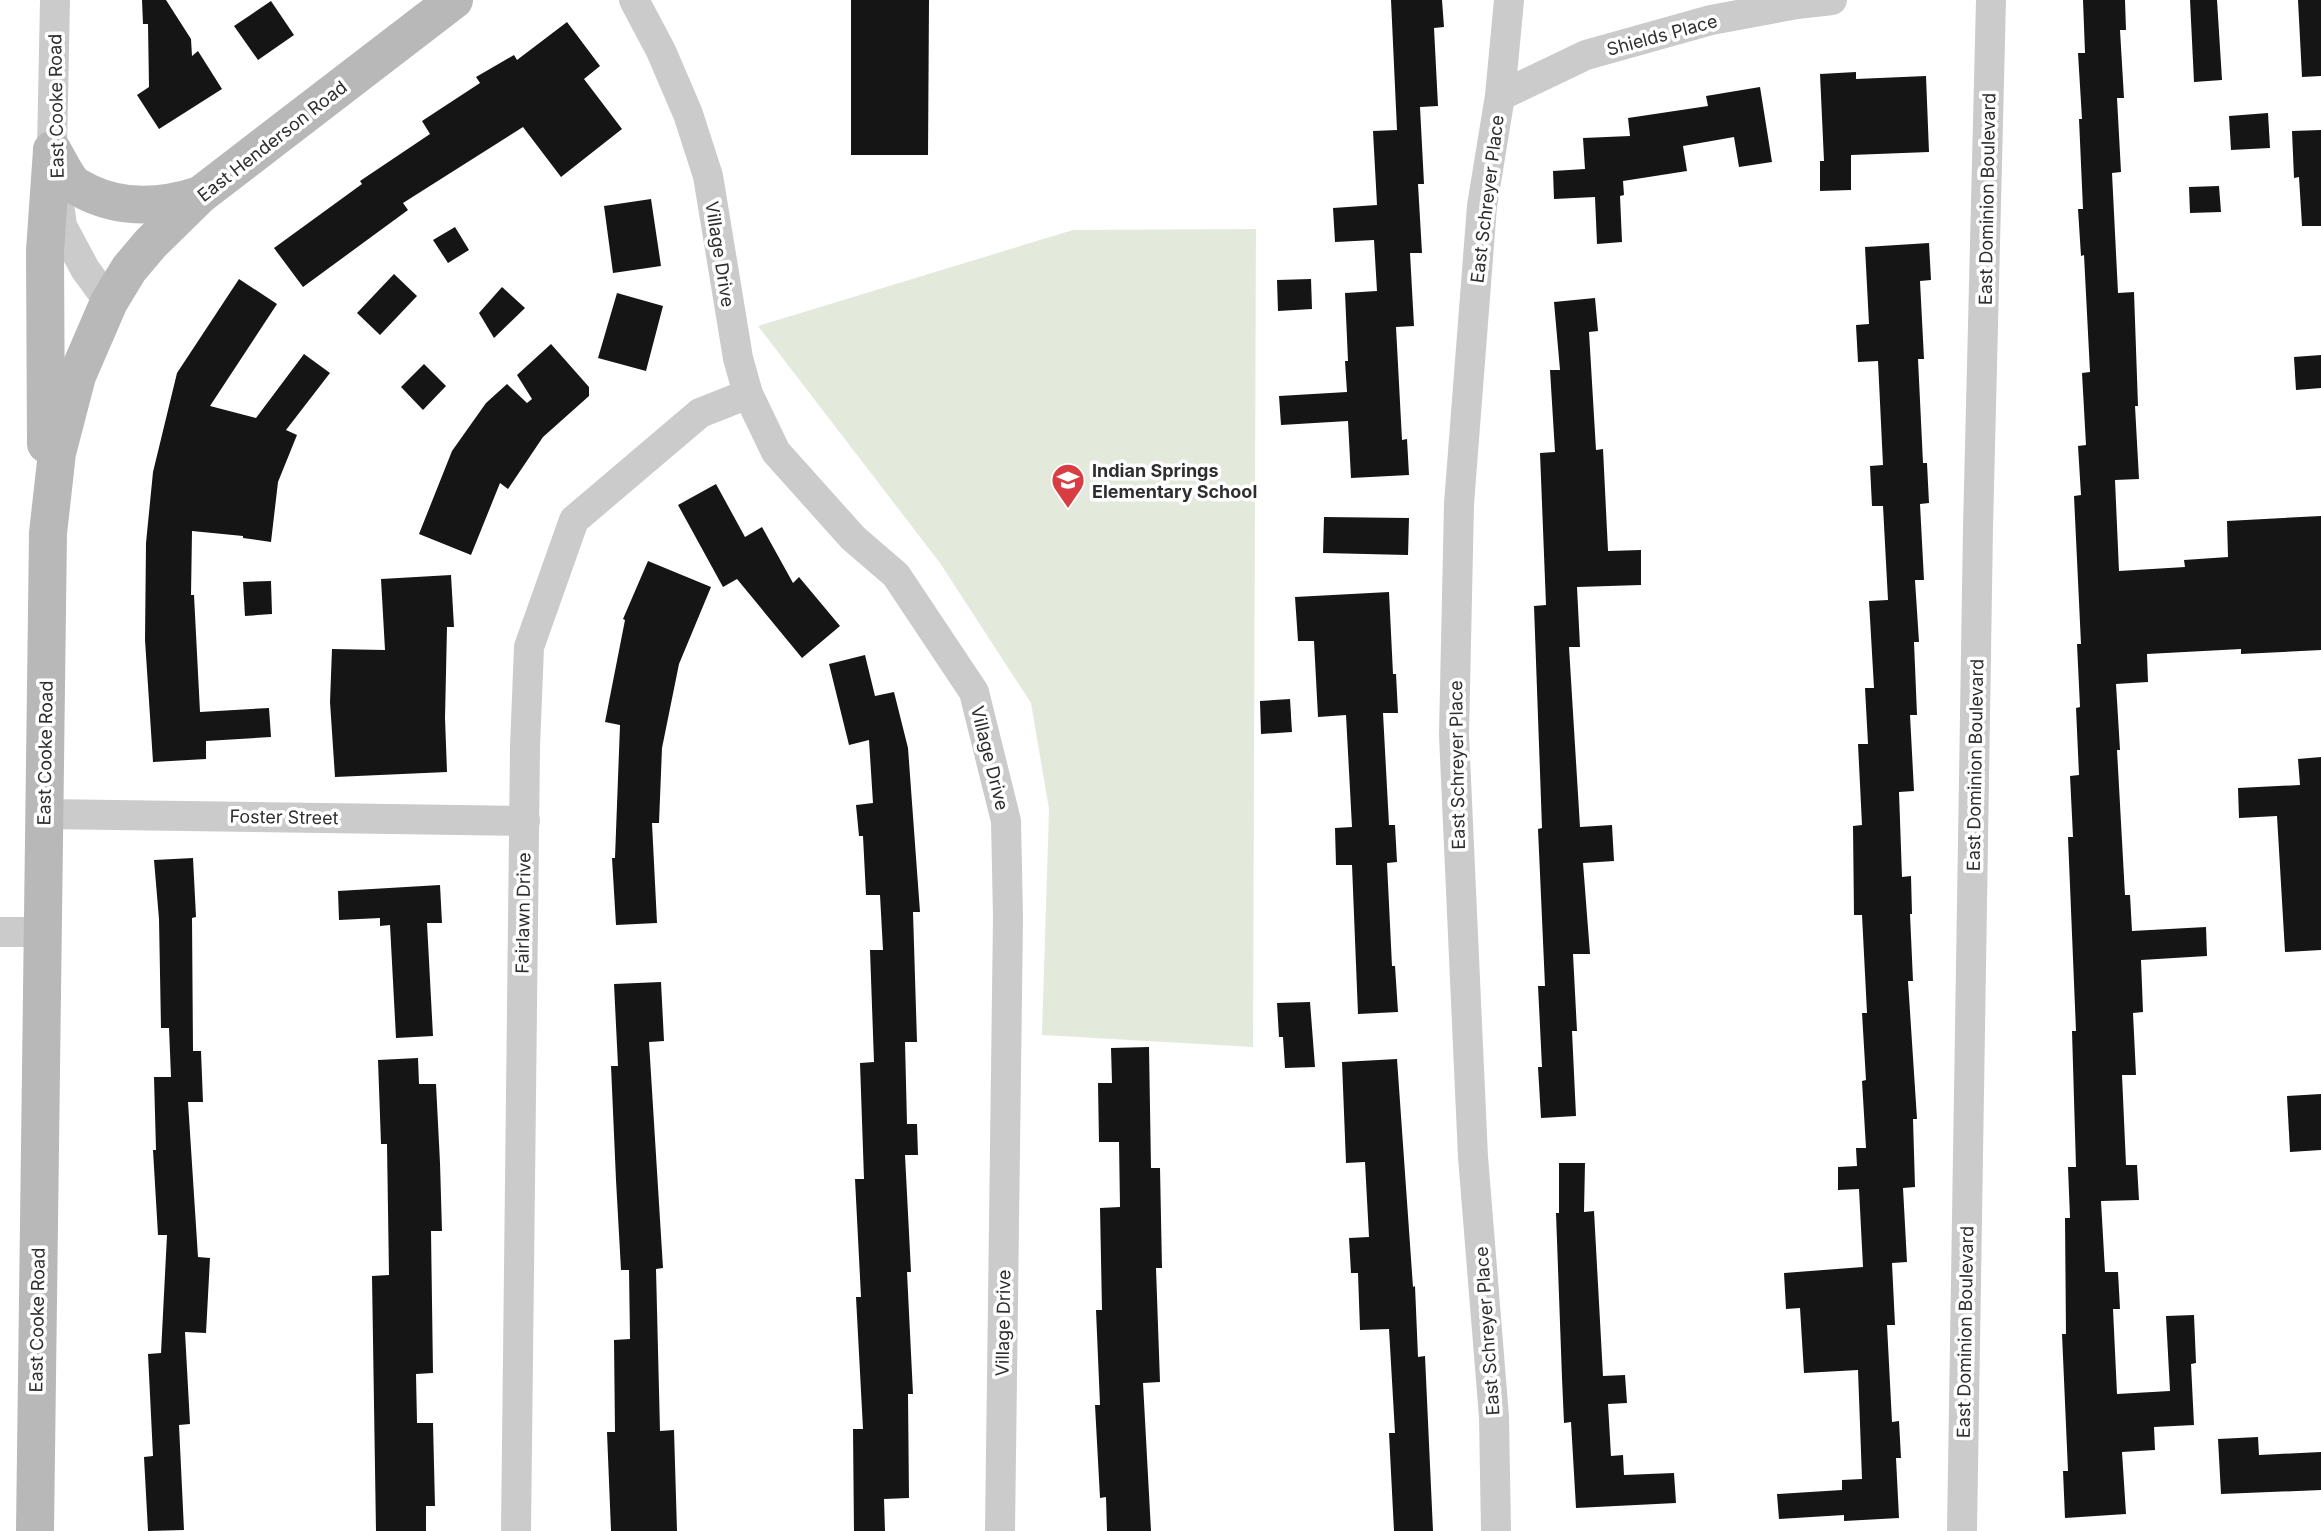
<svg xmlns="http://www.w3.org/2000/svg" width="2321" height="1531" viewBox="0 0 2321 1531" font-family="Inter,sans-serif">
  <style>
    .green { fill: #e3eadc }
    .building { fill: #151515 }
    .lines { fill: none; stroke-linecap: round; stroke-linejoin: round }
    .minor { stroke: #cbcbcb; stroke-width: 30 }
    .secondary { stroke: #b8b8b8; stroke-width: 38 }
    .labels { text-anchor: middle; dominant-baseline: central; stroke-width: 7; stroke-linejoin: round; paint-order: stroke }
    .street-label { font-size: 18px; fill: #2e2e2e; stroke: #fff }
    .poi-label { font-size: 18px; font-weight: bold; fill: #2e2e2e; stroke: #fff; text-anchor: start }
  </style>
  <rect width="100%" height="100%" fill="#fff"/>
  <path class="green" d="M1256,229L1253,1047L1042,1035L1049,809L1031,703L940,563L758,326L1073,230Z"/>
  <g class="building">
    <path d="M142,0H166L191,39L192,56L198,51L222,89L159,129L137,95L149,87L148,24H143Z"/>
    <path d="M851,0H929L928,155H851Z"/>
    <path d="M1391,0H1442L1444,27L1434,28L1438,106L1420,107L1424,184H1418L1422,253H1410L1414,326L1396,327L1402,440L1407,439L1409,475L1351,478L1348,421L1281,425L1279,396L1347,392L1345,361H1348L1345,293L1377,291L1374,240L1335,242L1333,208L1377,205L1373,131L1397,130Z"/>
    <path d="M2083,0H2125L2126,30H2120L2124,98H2117L2121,172L2112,173L2118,293L2134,292L2138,406H2135L2139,479L2115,480L2119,571L2185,567L2184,560L2228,557L2227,521L2321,516V650L2241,654V649L2147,654L2148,682L2116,684L2120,750H2117L2125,895H2130L2132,931L2206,927L2207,956L2141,960L2143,1012L2133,1013L2136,1075H2122L2126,1165H2137L2139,1200L2101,1201L2105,1272H2118L2120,1309H2113L2117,1394L2170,1391L2166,1316L2194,1315L2196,1363L2191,1364L2194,1425L2154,1427L2155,1450L2122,1452L2126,1514L2065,1518L2063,1471H2068L2062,1334H2066L2065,1218H2070L2068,1167H2076L2072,1031H2076L2068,837H2073L2070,776L2079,775L2076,708L2080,707L2077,644H2081L2074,496L2081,495L2078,446L2086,445L2082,373L2090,372L2084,255L2081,256L2078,209H2083L2079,119H2082L2078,53H2085Z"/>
    <path d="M2190,0H2217L2222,80L2194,82Z"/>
    <path d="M2298,0H2321V76L2302,77Z"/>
    <path d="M271,1L294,35L258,60L234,26Z"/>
    <path d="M567,22L600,66L584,79L622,129L561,177L523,127L403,203L408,210L303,287L274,248L362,184L360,181L430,134L422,121L480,83L476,77L514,55L517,60Z"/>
    <path d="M1856,72V79L1926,76L1929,152L1851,155V190L1820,191V161H1824L1820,74Z"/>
    <path d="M1760,87L1772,162L1739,167L1734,137L1683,146L1687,171L1623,181L1624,195L1620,196L1622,242L1597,244L1595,197L1554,199L1553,171L1585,169L1583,138L1630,136L1628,118L1708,106L1706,96Z"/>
    <path d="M2268,113L2270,148L2231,150L2229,116Z"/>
    <path d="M2321,130V226H2302L2299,177L2294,178L2292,131Z"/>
    <path d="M2219,186L2221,212L2190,213L2189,187Z"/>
    <path d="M651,199L661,266L613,273L604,206Z"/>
    <path d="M455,227L469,250L448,263L433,240Z"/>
    <path d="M1929,243L1931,280L1920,281L1924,359H1918L1923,463H1927L1929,503L1920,504L1924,580H1915L1919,642H1914L1917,715H1910L1914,791L1899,792L1902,877L1911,876L1912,914H1910L1913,981H1908L1917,1119H1913L1915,1187L1903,1188L1907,1262L1892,1263L1895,1325H1887L1892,1422L1899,1421L1901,1458H1896L1899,1518L1844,1521V1515L1779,1519L1777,1494L1842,1490V1480L1862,1479L1858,1370L1804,1373L1800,1308L1786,1309L1784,1273L1863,1267L1859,1189L1838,1190V1167L1857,1166L1856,1148H1866L1862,1081L1866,1080L1862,1013H1867L1862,915H1854L1853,826L1862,825L1858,744H1868L1865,688H1874L1869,601L1888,600L1883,506H1872L1870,466L1883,465L1878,361L1858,362L1856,325L1869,324L1865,247Z"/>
    <path d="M394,274L417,296L380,335L357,313Z"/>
    <path d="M239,279L277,304L210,406L256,418L304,354L330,373L286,430L297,435L278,482L271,542L243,538V536L192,531L191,595H194L200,712L269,708L271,737L206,741V759L153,762L145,640L146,543L153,472L177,373Z"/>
    <path d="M1311,279L1312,309L1278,311L1277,280Z"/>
    <path d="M502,287L525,308L494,338L479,313Z"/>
    <path d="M617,293L663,306L646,371L598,358Z"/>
    <path d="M1595,298L1598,331L1589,332L1596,450L1603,449L1608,551L1641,550V585L1577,587L1580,647H1569L1580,827L1612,825L1614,861L1583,863L1590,954H1573L1577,1031H1572L1576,1116L1541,1118L1538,1067H1542L1538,986H1545L1538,829L1542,828L1534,606L1546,605L1540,453L1555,452L1550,370H1560L1554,302Z"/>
    <path d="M551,344L589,387V396L543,437L508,489L500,483L471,555L419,534L452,451L486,403L507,384L527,403L532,399L517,375Z"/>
    <path d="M2321,355V388L2296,390L2294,357Z"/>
    <path d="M424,364L446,386L423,410L401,387Z"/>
    <path d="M716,484L745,537L762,527L793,583L799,577L840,626L802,658L737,579L723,587L678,505Z"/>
    <path d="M1324,517L1409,518L1408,555L1323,553Z"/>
    <path d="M648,561L711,587L679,664L662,748L659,823H652L657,923L616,925L612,858H615L620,725L605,722L625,620L623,619Z"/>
    <path d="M451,575L454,627H447L445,718L447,772L335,777L330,702L332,649L385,650L381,579Z"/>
    <path d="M271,581L272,614L245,616L243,582Z"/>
    <path d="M1389,592L1393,674H1396L1398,713H1383L1389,825H1395L1397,862L1387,863L1392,966H1395L1398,1012L1358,1014L1352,865H1336L1335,828L1352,827L1346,715L1318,717L1314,641H1298L1295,597Z"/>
    <path d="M865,655L875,696L894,692L908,748L920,912H913L917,1042H905L907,1124H917L918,1155H905L911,1272H907L913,1394H908L909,1498L884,1499L885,1531H854L853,1429H863L856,1297H861L855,1179H864L860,1063L874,1062L870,950H883L880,895H866L863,836H859L856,805L873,803L869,740L849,745L829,664Z"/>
    <path d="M1290,699L1292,732L1261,734L1260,701Z"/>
    <path d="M2321,757V950L2285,952L2277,816L2239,818L2238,788L2300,785L2298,759Z"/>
    <path d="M193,858L196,917L192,918L193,1051H201L203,1102H188L198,1257L210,1258L206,1333L185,1332L190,1424L179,1425L184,1530L148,1531L144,1457L153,1456L148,1354L161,1353L167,1235H158L153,1150H156L154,1077H171L169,1028H161L159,919L154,860Z"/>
    <path d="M440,885L442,923H427L433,1036L396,1038L390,925L380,926V918L339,920L338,891Z"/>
    <path d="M661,982L664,1041L649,1042L663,1268L656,1269L660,1431L674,1430L677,1531H611L607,1432H615L614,1340L630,1339L629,1270H621L616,1180L611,1066H618L614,984Z"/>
    <path d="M1310,1002L1315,1067L1285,1068L1283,1037H1279L1277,1003Z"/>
    <path d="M1149,1047L1151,1168H1160L1162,1268H1156L1160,1382L1143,1383L1151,1531H1107L1106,1497L1100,1498L1095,1405H1100L1096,1310H1102L1100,1208L1120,1207L1119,1142H1099L1098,1083H1112L1111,1048Z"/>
    <path d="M418,1058L419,1084H436L440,1163L442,1231H431L433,1373L416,1374L417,1423H433L435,1506H426V1531H376L372,1276L389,1275L387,1144H381L378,1060Z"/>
    <path d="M1397,1059L1413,1287L1415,1286L1418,1357L1425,1356L1433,1531H1394L1389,1433H1395L1389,1329L1360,1330L1358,1273H1351L1349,1238L1369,1237L1365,1162L1346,1163L1342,1062Z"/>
    <path d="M2321,1094V1150L2290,1152L2287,1096Z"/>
    <path d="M1559,1163H1585L1584,1212L1594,1211L1603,1376L1625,1375L1627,1403L1608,1404L1611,1456L1623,1455L1624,1475L1674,1473L1676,1503L1576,1508L1571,1422L1564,1423L1562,1378L1556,1213H1559Z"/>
    <path d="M2258,1437L2259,1455L2321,1452V1490L2221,1494L2218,1439Z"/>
  </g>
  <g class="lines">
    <g class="minor">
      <path d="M55,0L52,150L62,226L85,269L109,302"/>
      <path d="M634,0L661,51L688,114L708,176L738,358L748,394L776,452L853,538L896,575L974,692L1006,821L1008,917L1000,1531"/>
      <path d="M1500,96L1586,55L1711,20L1797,4L1832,0"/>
      <path d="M44,814L525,821"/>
      <path d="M0,932H42"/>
      <path d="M516,1531L525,747L529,647L574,520L700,413L748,394"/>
      <path d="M1496,1531L1494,1417L1473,1157L1454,735L1459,504L1482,206L1500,96L1509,0"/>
      <path d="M1962,1531L1978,528L1991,0"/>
    </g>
    <g class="secondary">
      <path d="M52,150C59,161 65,175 73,184C76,187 83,189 87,192C124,210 162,207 200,195"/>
      <path d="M46,444L45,251L52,150"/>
      <path d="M35,1531L48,533L57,453L77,376L109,302L129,269L151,243L200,195L454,0"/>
    </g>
  </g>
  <defs>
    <symbol id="school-pin" viewBox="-11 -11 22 30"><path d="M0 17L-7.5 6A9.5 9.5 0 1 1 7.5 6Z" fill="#d73d43" stroke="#fff"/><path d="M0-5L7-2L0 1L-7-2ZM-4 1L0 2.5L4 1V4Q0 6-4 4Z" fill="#fff"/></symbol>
  </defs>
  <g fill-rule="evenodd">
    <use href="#school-pin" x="1049" y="461" width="38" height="52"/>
  </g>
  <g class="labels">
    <g class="street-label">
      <text transform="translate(1662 35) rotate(-15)">Shields Place</text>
      <text transform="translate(56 106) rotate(-91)">East Cooke Road</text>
      <text transform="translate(272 141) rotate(-38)">East Henderson Road</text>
      <text transform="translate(1487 199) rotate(-83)">East Schreyer Place</text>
      <text transform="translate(1987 199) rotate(-89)">East Dominion Boulevard</text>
      <text transform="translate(720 254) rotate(81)">Village Drive</text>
      <text transform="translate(45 753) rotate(-89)">East Cooke Road</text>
      <text transform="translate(990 758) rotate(76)">Village Drive</text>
      <text transform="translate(1457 765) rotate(-91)">East Schreyer Place</text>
      <text transform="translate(1975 765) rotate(-89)">East Dominion Boulevard</text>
      <text transform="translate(284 817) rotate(1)">Foster Street</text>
      <text transform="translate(523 913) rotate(-89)">Fairlawn Drive</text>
      <text transform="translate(37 1320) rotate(-89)">East Cooke Road</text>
      <text transform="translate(1003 1323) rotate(-89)">Village Drive</text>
      <text transform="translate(1487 1331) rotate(-94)">East Schreyer Place</text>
      <text transform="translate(1965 1332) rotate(-89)">East Dominion Boulevard</text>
    </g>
    <g class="poi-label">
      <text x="1092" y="470">Indian Springs<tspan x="1092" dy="21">Elementary School</tspan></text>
    </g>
  </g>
</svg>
